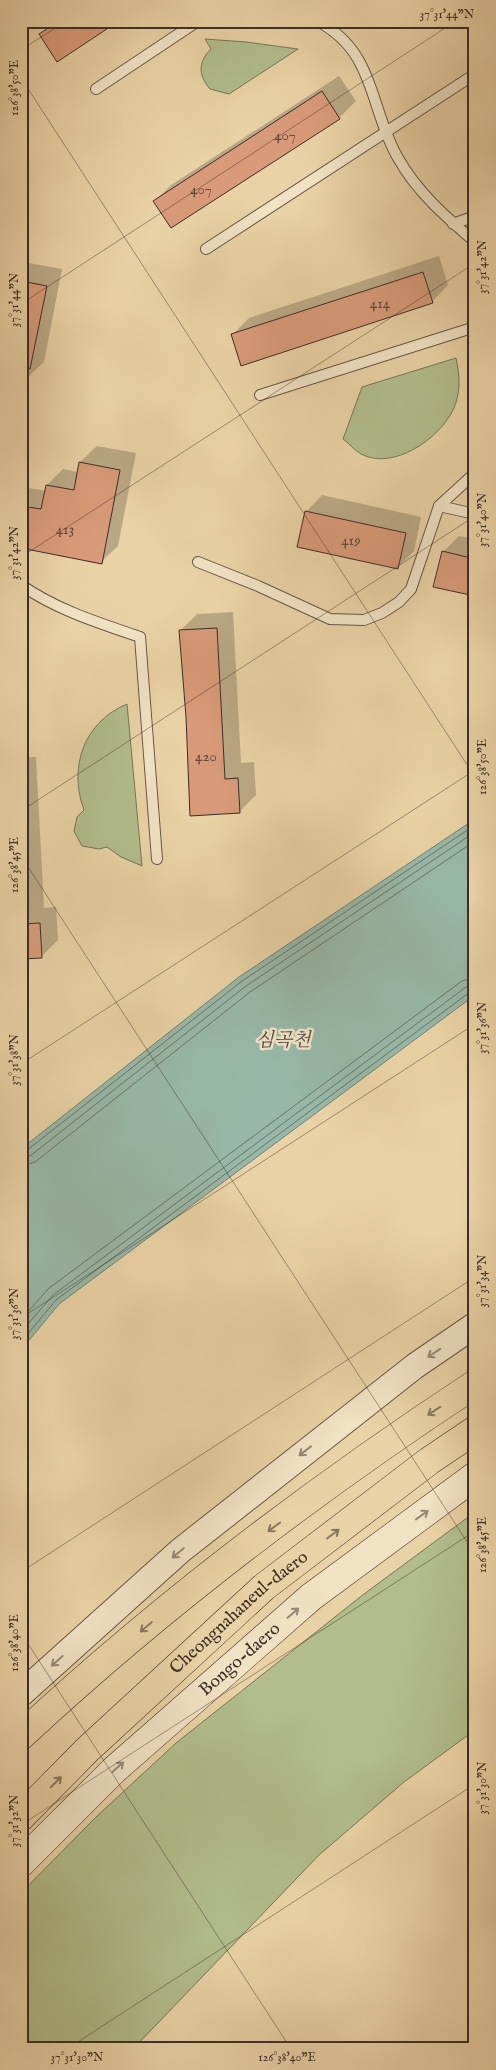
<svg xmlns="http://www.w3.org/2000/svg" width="496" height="2070" viewBox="0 0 496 2070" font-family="'IM FELL English','Noto Serif KR',serif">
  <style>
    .green { fill: #b1bd8a; stroke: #767658 }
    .water { fill: #97b8a8; stroke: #738174 }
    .shadow { fill: #0003 }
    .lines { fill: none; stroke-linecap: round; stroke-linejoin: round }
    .shore { stroke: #6a7368; stroke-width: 1 }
    .building { fill: #d89a78; stroke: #3c2e27 }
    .service-casing { stroke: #675746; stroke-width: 12 }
    .tertiary-casing { stroke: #675746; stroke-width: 27 }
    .secondary-casing { stroke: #3c2e27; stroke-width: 29 }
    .trunk-casing { stroke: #3c2e27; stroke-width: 29 }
    .service { stroke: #f1e2c4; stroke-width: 10 }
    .tertiary { stroke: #f1e2c4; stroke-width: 25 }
    .secondary { stroke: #f1e2c4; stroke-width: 28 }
    .trunk { stroke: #e9d2a5; stroke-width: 28 }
    .oneway { stroke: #968876 }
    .oneway2 { stroke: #8a7860 }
    .ticks { fill: none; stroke: #3c2e27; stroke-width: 1; stroke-opacity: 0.45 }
    .labels { text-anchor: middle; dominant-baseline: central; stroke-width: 5; stroke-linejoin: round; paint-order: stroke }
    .number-label { font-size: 15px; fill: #63493b }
    .street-label { font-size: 18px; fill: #3c2e27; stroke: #f1e2c4 }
    .water-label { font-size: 19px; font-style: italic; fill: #4e4a41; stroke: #f1e2c4 }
    .neatline { fill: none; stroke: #3c2e27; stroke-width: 2 }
    .ticks-label { font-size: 12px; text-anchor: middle; fill: #3c2e27 }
  </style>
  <rect width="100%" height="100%" fill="#e9d2a5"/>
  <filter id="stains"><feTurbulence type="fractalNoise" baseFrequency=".004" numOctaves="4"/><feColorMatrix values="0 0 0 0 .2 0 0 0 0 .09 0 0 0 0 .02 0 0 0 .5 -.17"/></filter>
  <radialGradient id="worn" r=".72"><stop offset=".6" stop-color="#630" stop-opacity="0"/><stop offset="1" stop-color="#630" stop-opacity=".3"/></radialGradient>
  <g class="green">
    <path d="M205,39L246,42L298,49L229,94L210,89C198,75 198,62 211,49Z"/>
    <path d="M456,358C460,376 461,393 453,410C439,439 393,471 361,454C355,451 349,443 343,439L362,387Z"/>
    <path d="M127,704L142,866L121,857L107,847L99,849L82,846L74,831L77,817L84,810C68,767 84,722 127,704Z"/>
    <path d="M475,1512V1730L404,1782L319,1855L133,2049H21V1893L96,1817L176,1743L364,1594Z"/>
  </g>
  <path class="water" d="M475,819V995L59,1304L21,1350V1149L239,977Z"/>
  <g class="shadow">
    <path d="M54,21H117L41,34Z"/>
    <path d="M441,21H475V28Z"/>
    <path d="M339,76L356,101L339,118L171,227L155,201L171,185Z"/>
    <path d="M475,106V140L468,138Z"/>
    <path d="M439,256L448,285L432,302L232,335L249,318Z"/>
    <path d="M23,262L62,269L44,362L27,378L21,377V264Z"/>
    <path d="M97,446L136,453L118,546L101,562L21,547V496L30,488L46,491L47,485L63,469L78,472L80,462Z"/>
    <path d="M322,495L421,517L414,551L398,567L306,512Z"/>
    <path d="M459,536L475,539V595L443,552Z"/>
    <path d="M233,612L241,763L254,762L256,795L239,812L187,717L180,631L197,614Z"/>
    <path d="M36,757L44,908L56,907L58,940L41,957L21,958V758Z"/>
  </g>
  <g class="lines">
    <g class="shore">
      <path d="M21,1152L26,1151L242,981L475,825"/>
      <path d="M21,1158L30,1156L246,986L475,832"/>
      <path d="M21,1166L35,1162L250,992L475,841"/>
      <path d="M21,1320L48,1289L462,981L475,977"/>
      <path d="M21,1332L53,1295L466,987L475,985"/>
      <path d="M21,1342L56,1300L470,992L475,991"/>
    </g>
  </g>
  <g class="building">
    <path d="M59,21H119L57,62L39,34Z"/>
    <path d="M322,91L340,119L171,228L153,201Z"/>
    <path d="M423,272L433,303L241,366L231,334Z"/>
    <path d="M21,281L47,286L30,369L21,368Z"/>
    <path d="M79,462L120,470L102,564L21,548V506L41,509L46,485L74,490Z"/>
    <path d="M305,511L406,533L398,569L297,547Z"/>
    <path d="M442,551L475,559V596L433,587Z"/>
    <path d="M217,628L225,779L238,778L240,813L190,816L186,717L179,630Z"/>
    <path d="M40,923L42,958L21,959V924Z"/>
  </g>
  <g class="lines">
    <defs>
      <g id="service">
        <path d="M317,21C376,51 369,108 398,158C417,192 446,217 475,242"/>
        <path d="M96,89L198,21"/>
        <path d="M453,224L475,216"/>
        <path d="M206,249L475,74"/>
        <path d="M260,395L475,327"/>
        <path d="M439,506L475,514"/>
        <path d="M198,562L258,586L330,619L364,620L382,613L399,602L411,589L439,506L475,473"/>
        <path d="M21,585C57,610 99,623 140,637L157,859"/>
      </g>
      <path id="tertiary" d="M21,1694L180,1551L415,1366L475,1325"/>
      <g id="secondary">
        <path id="s1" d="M21,1863L114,1770L311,1597L475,1476"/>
      </g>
      <g id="trunk">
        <path d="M21,1736C161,1606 315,1489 475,1384"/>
        <path id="s2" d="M21,1817L87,1750L264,1587L429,1461L475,1430"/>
      </g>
    </defs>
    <use href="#service" class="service-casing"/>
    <use href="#tertiary" class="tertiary-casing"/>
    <use href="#secondary" class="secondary-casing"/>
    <use href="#trunk" class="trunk-casing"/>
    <use href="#service" class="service"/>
    <use href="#tertiary" class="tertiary"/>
    <use href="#secondary" class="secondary"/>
    <use href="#trunk" class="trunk"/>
  </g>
  <defs><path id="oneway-shaft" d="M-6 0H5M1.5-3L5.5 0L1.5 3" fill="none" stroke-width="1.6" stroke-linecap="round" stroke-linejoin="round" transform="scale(1.25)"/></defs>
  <g class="oneway">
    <use href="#oneway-shaft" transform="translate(434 1353) rotate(146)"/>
    <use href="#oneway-shaft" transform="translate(305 1451) rotate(142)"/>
    <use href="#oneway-shaft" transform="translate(422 1515) rotate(-36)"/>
    <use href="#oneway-shaft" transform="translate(178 1553) rotate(140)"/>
    <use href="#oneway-shaft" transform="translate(293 1613) rotate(-41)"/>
    <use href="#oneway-shaft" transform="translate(57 1661) rotate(138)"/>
    <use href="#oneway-shaft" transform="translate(118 1767) rotate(-42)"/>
  </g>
  <g class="oneway2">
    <use href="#oneway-shaft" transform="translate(434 1411) rotate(147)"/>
    <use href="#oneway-shaft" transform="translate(274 1527) rotate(144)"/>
    <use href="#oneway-shaft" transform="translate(333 1534) rotate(-37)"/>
    <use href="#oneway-shaft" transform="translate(146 1627) rotate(140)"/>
    <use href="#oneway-shaft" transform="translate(56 1782) rotate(-45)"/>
  </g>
  <path class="ticks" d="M21,50L66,21M21,78L475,777M21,304L456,21M21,557L475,263M21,811L475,516M21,856L475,1554M21,1064L475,770M21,1318L475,1024M21,1572L475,1277M21,1633L291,2049M21,1825L475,1531M67,2049L475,1784M458,2049L475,2038"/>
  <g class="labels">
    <g class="number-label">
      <text x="285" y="135">407</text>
      <text x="201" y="189">407</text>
      <text x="380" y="303">414</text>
      <text x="65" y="529">413</text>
      <text x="351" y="540">419</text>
      <text x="206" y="756">420</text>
    </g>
    <g class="street-label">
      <text stroke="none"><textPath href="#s2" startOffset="299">Cheongnahaneul-daero</textPath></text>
      <text stroke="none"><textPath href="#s1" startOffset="299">Bongo-daero</textPath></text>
    </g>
    <g class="water-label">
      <text x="283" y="1041">심곡천</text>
    </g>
  </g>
  <rect width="496" height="2070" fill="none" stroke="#e9d2a5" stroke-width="55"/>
  <rect x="28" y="28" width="440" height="2014" class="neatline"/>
  <g class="ticks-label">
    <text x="447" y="18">37°31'44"N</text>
    <text transform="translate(14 88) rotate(-90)" y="4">126°38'50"E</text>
    <text transform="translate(482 267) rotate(-90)" y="4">37°31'42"N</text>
    <text transform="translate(14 300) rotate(-90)" y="4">37°31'44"N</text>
    <text transform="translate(482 520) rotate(-90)" y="4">37°31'40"N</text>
    <text transform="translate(14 553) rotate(-90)" y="4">37°31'42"N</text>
    <text transform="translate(482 767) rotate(-90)" y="4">126°38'50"E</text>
    <text transform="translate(14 865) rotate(-90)" y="4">126°38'45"E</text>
    <text transform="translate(482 1028) rotate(-90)" y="4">37°31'36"N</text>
    <text transform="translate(14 1060) rotate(-90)" y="4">37°31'38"N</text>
    <text transform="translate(482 1281) rotate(-90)" y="4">37°31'34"N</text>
    <text transform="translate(14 1314) rotate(-90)" y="4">37°31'36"N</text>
    <text transform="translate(482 1545) rotate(-90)" y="4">126°38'45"E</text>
    <text transform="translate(14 1643) rotate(-90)" y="4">126°38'40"E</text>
    <text transform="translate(482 1788) rotate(-90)" y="4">37°31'30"N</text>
    <text transform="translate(14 1821) rotate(-90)" y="4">37°31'32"N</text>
    <text x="77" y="2061">37°31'30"N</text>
    <text x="287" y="2061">126°38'40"E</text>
  </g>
  <rect width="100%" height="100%" filter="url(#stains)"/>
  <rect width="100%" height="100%" fill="url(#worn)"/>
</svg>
